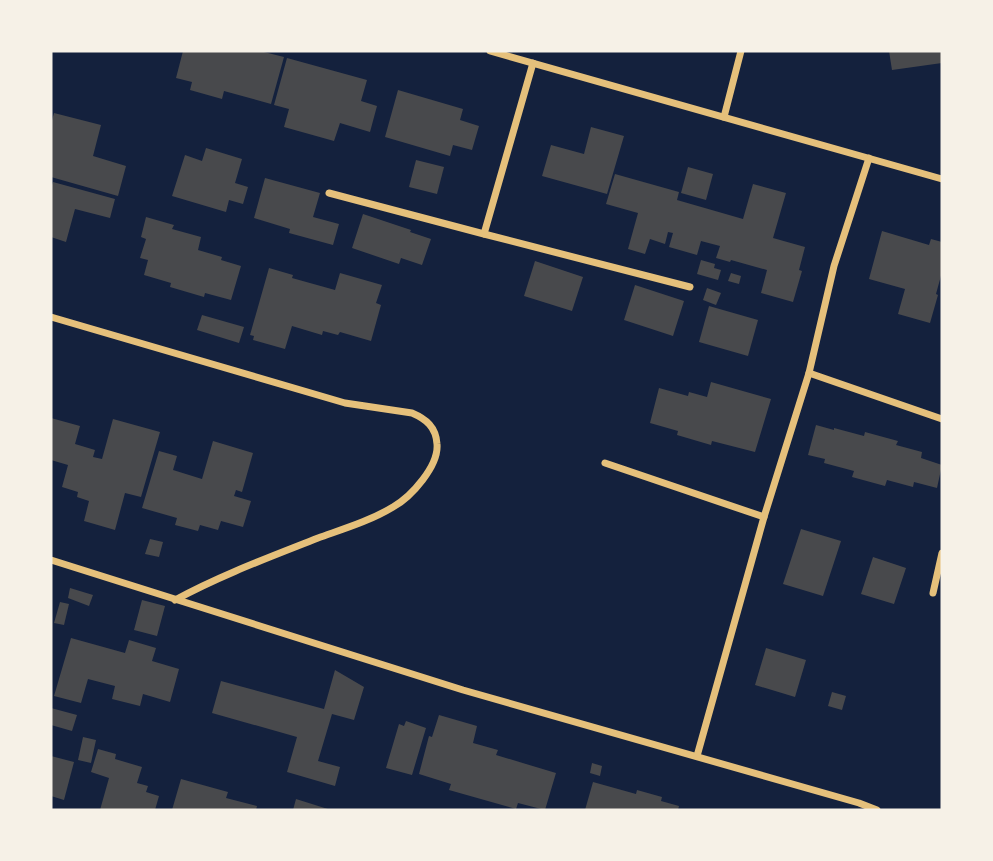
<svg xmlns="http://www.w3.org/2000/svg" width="993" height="861" viewBox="0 0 993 861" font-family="'Playfair Display',serif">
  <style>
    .building { fill: #48494c }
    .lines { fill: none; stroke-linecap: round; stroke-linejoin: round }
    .minor { stroke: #e5c07b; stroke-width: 7 }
  </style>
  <rect width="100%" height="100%" fill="#14213d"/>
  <g class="building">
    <path d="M183,51H260L284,57L271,104L224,91L222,99L190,90L192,82L176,78Z"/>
    <path d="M889,51H942V63L892,70Z"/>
    <path d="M287,58L367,80L361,101L377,106L370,132L340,123L334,141L284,127L289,109L274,105Z"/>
    <path d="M398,90L463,109L460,120L479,126L472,150L453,145L450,156L385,137Z"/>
    <path d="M54,113L101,125L93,156L126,166L118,196L51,177V124Z"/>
    <path d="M591,127L624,136L607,194L542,176L551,145L584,154Z"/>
    <path d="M206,148L242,159L235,183L248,187L243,204L229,200L226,212L172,196L185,155L202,161Z"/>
    <path d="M416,160L444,167L437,194L409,187Z"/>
    <path d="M688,167L713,174L706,200L681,193Z"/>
    <path d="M615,174L679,192L677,200L743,219L753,184L786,193L773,238L805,247L799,270L802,271L793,302L761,293L767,270L731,260L730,262L716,258L720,246L701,241L697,255L669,247L673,233L668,232L665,244L650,239L645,254L628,249L638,213L606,204Z"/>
    <path d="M265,178L320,193L313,217L339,224L333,245L289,233L290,229L254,218Z"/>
    <path d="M53,182L115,199L110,218L75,209L66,242L51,237V188Z"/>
    <path d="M363,214L411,230L410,232L431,239L422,265L401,258L399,264L352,248Z"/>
    <path d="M146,217L174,225L172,229L201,237L198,250L222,257L221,260L241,266L231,300L205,293L204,297L170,287L171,283L144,275L148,260L140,258L146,239L141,237Z"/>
    <path d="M882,231L929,245L931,239L942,242V272L936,294L938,295L930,323L898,314L905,289L869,279Z"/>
    <path d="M701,260L715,264L714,268L721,270L718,280L697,274Z"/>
    <path d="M535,261L583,277L572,311L524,296Z"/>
    <path d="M269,268L293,275L292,278L335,290L340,273L382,285L376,303L381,305L371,341L340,332L338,335L323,331L322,335L292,326L285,349L253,340L254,336L250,335Z"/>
    <path d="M731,273L741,276L739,284L728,281Z"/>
    <path d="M635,285L684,301L673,336L624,320Z"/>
    <path d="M707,288L721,293L716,305L703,300Z"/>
    <path d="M709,306L758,320L748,356L699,342Z"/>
    <path d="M202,315L244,327L239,343L197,330Z"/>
    <path d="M711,382L771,399L755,452L712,441L711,445L677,435L678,431L650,423L659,388L688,396L689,392L707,397Z"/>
    <path d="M51,418L80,426L75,444L95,450L93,457L102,459L113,419L160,432L141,497L125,493L115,530L84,521L89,501L77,497L78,492L62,487L68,465L51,460Z"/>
    <path d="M816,425L834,430V428L864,436L865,432L898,441L896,445L922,452L921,458L942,465L937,488L914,482L913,487L887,480L885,486L852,477L854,471L824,463L825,459L808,455Z"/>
    <path d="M213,441L253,453L242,492L236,490L234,496L251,501L243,527L221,521L218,530L200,525L198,531L175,525L177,518L142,508L159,451L177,456L173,470L202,479Z"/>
    <path d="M801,529L841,541L823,596L783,584Z"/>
    <path d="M150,539L163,542L159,557L145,554Z"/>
    <path d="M873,557L906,568L894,604L861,594Z"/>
    <path d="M70,588L93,595L89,606L68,598Z"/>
    <path d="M142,600L165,606L157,636L134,630Z"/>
    <path d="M60,602L69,604L64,625L54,623Z"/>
    <path d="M71,638L125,653L129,640L156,648L152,661L179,669L170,702L143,694L140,706L112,699L115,686L88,679L81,703L54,696Z"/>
    <path d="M766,648L806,660L795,697L755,685Z"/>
    <path d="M335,670L364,687L354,720L332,714L318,761L340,767L335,786L287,772L297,737L212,713L221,681L324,709Z"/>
    <path d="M832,692L846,696L842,710L828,706Z"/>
    <path d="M51,708L77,715L72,731L51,725Z"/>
    <path d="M439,715L477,726L473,743L498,750L496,755L556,773L545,810L518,803L516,809L449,790L451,784L419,774L429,736L432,737Z"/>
    <path d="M406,721L426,728L412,775L386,768L399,724L404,726Z"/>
    <path d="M83,737L96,740L91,763L78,760Z"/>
    <path d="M98,749L116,754L115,759L142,767L137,783L148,786L146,792L159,796L155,810H100L109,778L91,772Z"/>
    <path d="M51,756L74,762L64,800L51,796Z"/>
    <path d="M592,763L602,766L600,776L590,773Z"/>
    <path d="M181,779L228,792L226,798L257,806L256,810H172Z"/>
    <path d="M593,782L636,794L637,790L662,797L661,801L679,806L678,810H585Z"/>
    <path d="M296,799L331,810H293Z"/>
  </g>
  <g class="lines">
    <g class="minor">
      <path d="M490,51L942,179"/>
      <path d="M533,63L484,234L690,287"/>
      <path d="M724,117L741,51"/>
      <path d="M329,193L484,234"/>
      <path d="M51,317L345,403L412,413C426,419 436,427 437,444C439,466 411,497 393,507C370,521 343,529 318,538C270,557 221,575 175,600"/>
      <path d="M809,373L942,419"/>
      <path d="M605,463L764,517"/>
      <path d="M51,560L463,690L859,803L877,810"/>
      <path d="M933,593L942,553"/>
      <path d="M697,756L764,517L809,373L834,266L869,158"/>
    </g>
  </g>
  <rect width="993" height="861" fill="none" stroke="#f6f1e7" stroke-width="105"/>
</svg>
